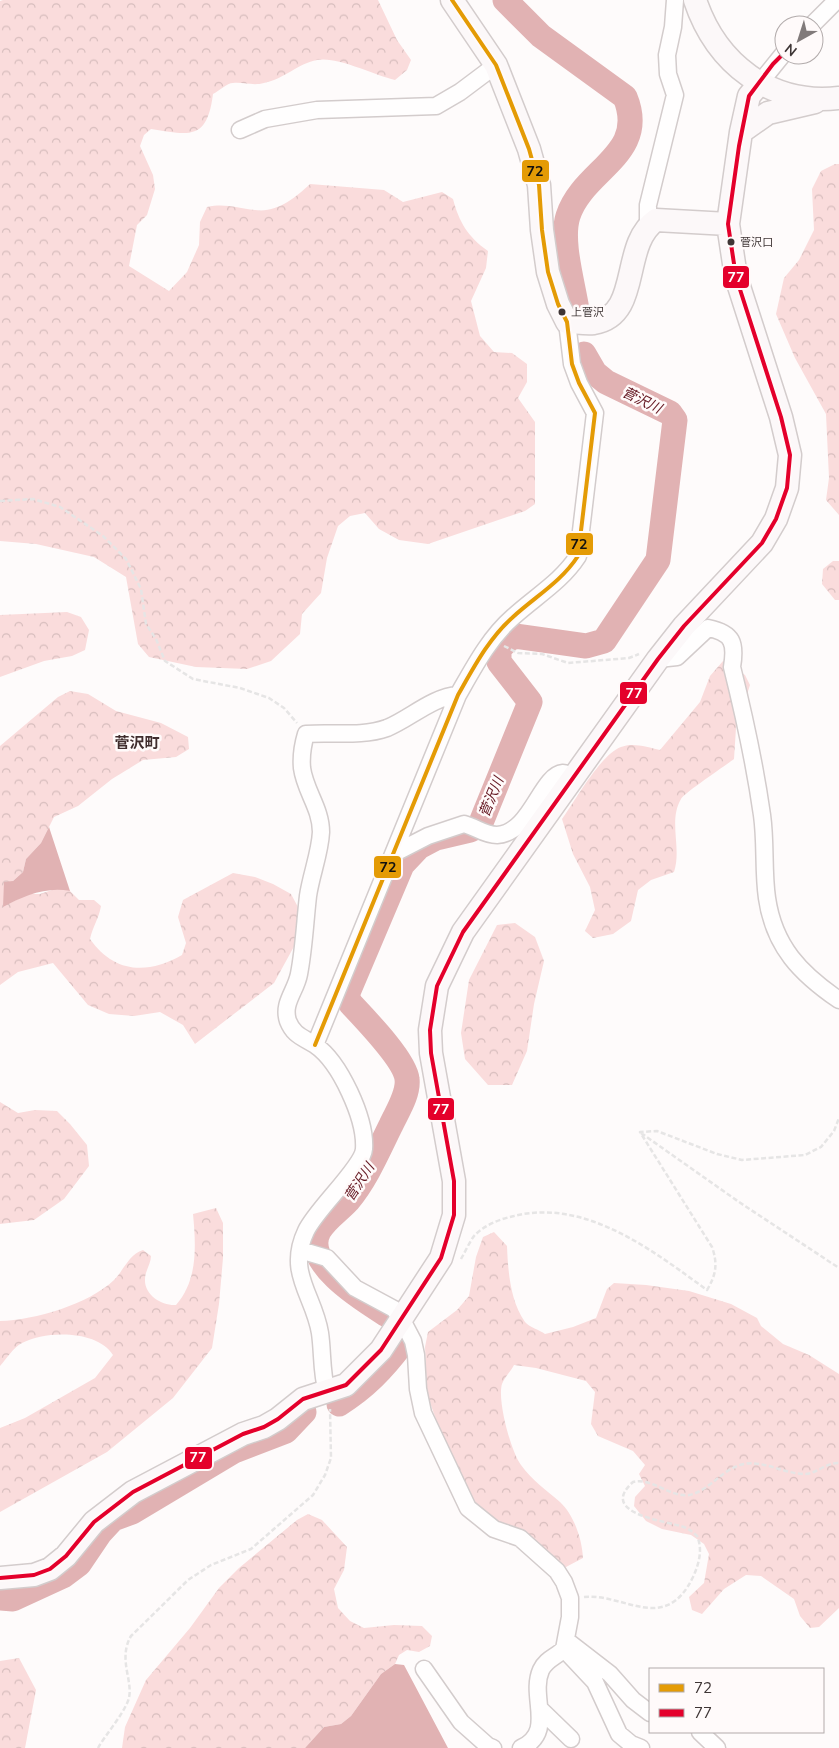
<svg xmlns="http://www.w3.org/2000/svg" width="839" height="1748" viewBox="0 0 839 1748" font-family="Mulish,'Noto Sans JP',sans-serif">
<style>
.forest{fill:url(#forest-crowns)}
.water{fill:#e1b2b3}
.lines{fill:none;stroke-linecap:round;stroke-linejoin:round}
.river{stroke:#e1b2b3;stroke-width:25}
.street-casing{stroke:#d3cccc;stroke-width:19}
.secondary-casing{stroke:#d3cccc;stroke-width:25}
.path{stroke:#e6e5e5;stroke-width:2.5;stroke-dasharray:5 2.5;stroke-linecap:butt}
.street{stroke:#fffefe;stroke-width:16}
.secondary{stroke:#fcf8f9;stroke-width:22}
.bus-1-casing{stroke:#fffafa;stroke-width:8}
.bus-2-casing{stroke:#fffafa;stroke-width:8}
.bus-1{stroke:#e49b05;stroke-width:4}
.bus-2{stroke:#e4002b;stroke-width:4}
.bus-dot{fill:#3e3535;stroke:#fffafa;stroke-width:2}
.labels{text-anchor:middle;dominant-baseline:central;stroke-width:5;stroke-linejoin:round;paint-order:stroke}
.bus-label{font-size:11px;fill:#3e3535;stroke:#fffafa;text-anchor:start}
.water-label{font-size:14px;font-style:italic;fill:#641721;stroke:#fffafa}
.quarter-label{font-size:15px;font-weight:bold;fill:#3f2c2d;stroke:#fffafa}
.line-badge{stroke:#fffafa;stroke-width:2}
.badge-label{font-size:14px;text-anchor:middle;font-weight:bold;fill:#fff}
.pale-badge-label{font-size:14px;text-anchor:middle;font-weight:bold;fill:#111}
</style>
<defs>
<pattern id="forest-crowns" width="20" height="18" patternUnits="userSpaceOnUse" patternTransform="scale(1.25)"><rect width="20" height="18" fill="#fadcdc"/><path d="M2 6a3 3 0 1 1 6 0M12 15a3 3 0 1 1 6 0" fill="none" stroke="#d7bdbd"/></pattern>
</defs>
<rect width="100%" height="100%" fill="#fefbfb"/>
<path class="forest" d="M3 0H378L397 40 411 60 407 70 395 80C374 75 337 56 317 60 299 63 284 79 264 83 253 86 244 82 233 83 227 83 219 91 213 94 207 141 190 135 151 129L144 135 140 146 153 175 155 189 147 215 137 225 129 266 169 291 187 272 199 245 200 222 207 207C225 203 237 208 255 210 277 213 295 198 310 184L384 190 403 202 442 192 453 199C459 222 468 237 488 251L486 268 471 301 480 336 494 352 512 353 527 364V382L518 398 535 422V504L525 511 428 544 399 540 379 529 365 513 350 516 338 526 327 558 321 593 302 614 300 634 271 661 247 669 196 667 149 657 138 644 126 577 94 557 36 544 0 541V1Z
M835 164H839V515L826 500 829 478 826 414 795 358 776 314 784 278 799 260 814 230 812 189 821 171Z
M833 561H839V600H835L822 584 823 569Z
M67 612 81 617 89 630 85 650 72 656 44 661 0 677V615Z
M723 661 745 675 750 685 736 728 734 759C726 765 683 794 681 799 668 821 682 848 674 872L651 880 638 890 631 921 613 934 593 938 585 931 595 910 590 887 573 854 562 819C575 801 601 754 621 747 632 742 648 747 660 750L700 702 710 676Z
M70 691 88 694 116 711 161 723 188 737 189 749 176 757 143 760 112 779 78 806 54 817 41 843 26 859 23 872 13 881 3 906 29 894H40L58 888 70 891 79 900H94L101 906C99 918 93 926 90 939 114 973 147 975 182 955L186 943 178 917 183 900 233 873 255 877 273 884 291 894 299 909 297 941 274 983 195 1044 183 1025 160 1012 134 1016 109 1014 88 1005 53 963 18 972 0 985V746L58 697Z
M515 923 535 937 544 961 534 1004 527 1051 512 1085H488L465 1059 461 1033 469 980 497 925Z
M0 1102 18 1113 35 1110 57 1111 70 1124 87 1145 89 1166 64 1199 34 1220 0 1224Z
M216 1208 223 1223V1258L219 1304 212 1348 173 1398 107 1452 0 1512V1428L25 1418 95 1378 113 1355C98 1330 46 1330 22 1343 13 1348 7 1358 0 1366V1321C35 1320 89 1304 114 1280 124 1270 129 1254 143 1250L151 1256C151 1264 145 1271 145 1279 144 1295 162 1306 176 1305 198 1280 196 1246 193 1214Z
M494 1232 507 1246C508 1270 510 1301 525 1322 529 1327 540 1330 545 1334L573 1327 596 1318 607 1289 614 1283 646 1285 689 1291 731 1304 757 1318 761 1326 783 1344 809 1355 839 1374V1608L819 1627 810 1628 800 1616 794 1599 761 1576 746 1575 724 1589 702 1614 692 1610 689 1597 704 1583 709 1554 704 1544 691 1535 662 1529 646 1521 634 1506 635 1497 645 1486 639 1474 645 1465 633 1451 598 1436 591 1424 595 1392 586 1381 536 1368 514 1365C511 1371 504 1378 502 1384 497 1400 511 1452 521 1465 532 1480 546 1490 560 1502 574 1515 582 1539 583 1558L566 1567 555 1565 470 1500 444 1442 427 1394 425 1347 428 1332 457 1310 469 1296 476 1257 483 1237Z
M308 1514 322 1520 347 1547 344 1570 334 1589 338 1608 350 1621 364 1628 394 1625 422 1626 432 1636 430 1646 419 1652 407 1650 399 1655 395 1664 381 1674 351 1716 341 1724 324 1727 305 1748H122L125 1727 146 1680 190 1628 219 1588 239 1568 297 1520Z
M19 1658 36 1690 25 1748H0V1661Z"/>
<path class="water" d="M49 827 70 891C47 886 23 896 3 907L4 882 13 881 23 872 26 859 41 843Z
M395 1664 404 1665 448 1748H305L324 1727 341 1724 351 1716 381 1674Z"/>
<g class="lines">
<path class="river" d="M505 0 541 36 625 97C649 155 583 169 568 216 560 241 573 283 577 310
M387 1315C365 1301 301 1263 319 1231 327 1218 339 1211 348 1201 367 1178 378 1151 391 1125 397 1112 409 1094 407 1079 405 1060 365 1019 351 1004L347 997 349 990 402 865 419 847 436 838 470 830 480 825 530 702 499 662V649L508 640 515 636 586 646 604 641 658 560 675 420 670 413 606 382 595 373 584 354
M339 1404C365 1388 383 1369 402 1344
M0 1598 13 1599 63 1576 79 1564 100 1533 113 1519 132 1512 234 1451 286 1431 304 1412"/>
<defs>
<path id="street" d="M812 25 837 0
M759 84 784 53
M240 130 265 119 317 110 436 106 460 92 496 65
M648 226V205L675 95 668 74 667 55 673 27 675 0
M658 659 677 657 708 628C733 633 736 643 732 667 744 715 755 766 762 815 766 843 763 871 767 898 774 947 801 974 839 1000
M395 853 428 836 464 824C476 827 484 835 497 835 531 833 541 775 563 773 566 773 571 776 574 776
M315 1045 458 695C474 667 489 638 513 617 536 596 561 582 578 556L595 413 579 383 572 364 567 322
M300 1250 327 1258 355 1288 394 1309 402 1320 413 1341 416 1355 418 1389 423 1413 468 1508 494 1529 520 1538 557 1571 564 1582 570 1598V1617L564 1649C556 1657 546 1659 541 1670 529 1697 556 1732 521 1748
M327 1393C321 1371 323 1354 320 1333 314 1295 286 1273 306 1231 316 1209 363 1167 364 1149 366 1119 340 1062 315 1045 303 1037 294 1036 288 1021 282 1003 296 991 299 974 304 948 305 922 308 896 311 875 320 853 321 832 321 808 305 791 302 768 301 757 303 744 306 734 332 732 362 737 387 728 411 718 432 697 458 695
M566 1640 610 1674 633 1700 650 1713
M564 1649 595 1682 619 1734 631 1744 641 1748
M424 1669 461 1722 488 1746 493 1748
M540 1709 571 1739
M700 1732 717 1748"/>
<path id="secondary" d="M452 0 496 65 529 149 539 185 542 230 548 272 558 304 567 322C575 322 585 324 594 323 642 315 620 245 656 220L728 224
M695 0C716 63 770 106 839 98
M741 132 768 113 815 102
M0 1578 34 1575 50 1569 66 1556 94 1522 133 1492 243 1434 264 1427 278 1419 303 1399 346 1385 381 1350 441 1258 454 1215V1181L431 1053 430 1030 437 986 463 932 658 659 684 626 762 543 776 519 787 488 790 455 781 417 736 277 728 224 741 132 749 96 759 84"/>
</defs>
<use href="#street" class="street-casing"/>
<use href="#secondary" class="secondary-casing"/>
<path class="path" d="M0 501 33 499 60 507 103 536 126 559 141 589 146 624 156 639 165 661 193 679 240 688 269 698 284 708 297 723
M504 646 518 653 542 654 568 663 629 658 639 654
M641 1133 739 1202 839 1268
M461 1259C465 1252 469 1243 474 1236 484 1225 500 1219 514 1216 586 1198 653 1251 707 1290 716 1275 718 1264 712 1247L640 1132 657 1131 717 1154 742 1160 805 1155 821 1147 834 1131 839 1118
M584 1597C625 1593 665 1635 693 1577 699 1564 703 1549 697 1536 693 1532 689 1529 684 1527 667 1521 597 1514 633 1482 651 1477 671 1498 689 1495 706 1492 719 1474 735 1467 757 1456 780 1473 803 1474 816 1475 826 1462 839 1463
M98 1748C106 1734 122 1716 128 1701 135 1683 117 1660 131 1636L188 1580 211 1565 251 1549 313 1495 325 1475 331 1458 330 1409"/>
<use href="#street" class="street"/>
<use href="#secondary" class="secondary"/>
<defs>
<path id="bus-1" d="M315 1045 458 695C474 667 489 638 513 617 536 596 561 582 578 556L595 413 579 383 572 364 567 322 558 304 548 272 542 230 539 185 529 149 496 65 452 0"/>
<path id="bus-2" d="M0 1578 34 1575 50 1569 66 1556 94 1522 133 1492 243 1434 264 1427 278 1419 303 1399 346 1385 381 1350 441 1258 454 1215V1181L431 1053 430 1030 437 986 463 932 658 659 684 626 762 543 776 519 787 488 790 455 781 417 736 277 728 224 739 146 749 96 773 64 784 53"/>
</defs>
<use href="#bus-1" class="bus-1-casing"/>
<use href="#bus-2" class="bus-2-casing"/>
<use href="#bus-1" class="bus-1"/>
<use href="#bus-2" class="bus-2"/>
</g>
<g class="bus-dot">
<circle cx="731" cy="242" r="4.5"/>
<circle cx="562" cy="312" r="4.5"/>
</g>
<g class="labels">
<g class="bus-label">
<text x="740" y="242">菅沢口</text>
<text x="571" y="312">上菅沢</text>
</g>
<g class="water-label">
<text transform="translate(642 400) rotate(26)">菅沢川</text>
<text transform="translate(491 797) rotate(-68)">菅沢川</text>
<text transform="translate(359 1182) rotate(-57)">菅沢川</text>
</g>
<g class="quarter-label">
<text x="137" y="742">菅沢町</text>
</g>
</g>
<g class="line-badge">
<rect x="521" y="159" width="29" height="24" rx="5" fill="#e49b05"/>
<rect x="722" y="265" width="28" height="24" rx="5" fill="#e4002b"/>
<rect x="565" y="532" width="29" height="24" rx="5" fill="#e49b05"/>
<rect x="619" y="681" width="29" height="24" rx="5" fill="#e4002b"/>
<rect x="373" y="855" width="29" height="24" rx="5" fill="#e49b05"/>
<rect x="427" y="1097" width="28" height="24" rx="5" fill="#e4002b"/>
<rect x="184" y="1446" width="29" height="24" rx="5" fill="#e4002b"/>
</g>
<g class="badge-label">
<text x="736" y="282">77</text>
<text x="634" y="698">77</text>
<text x="441" y="1114">77</text>
<text x="198" y="1462">77</text>
</g>
<g class="pale-badge-label">
<text x="535" y="176">72</text>
<text x="579" y="549">72</text>
<text x="388" y="872">72</text>
</g>
<rect x="649" y="1668" width="175" height="65" fill="#fffafa" stroke="#b2abab"/>
<rect x="659" y="1684" width="25" height="8" fill="#e49b05" stroke="#b2abab"/>
<text x="694" y="1693" font-size="15" fill="#3e3535">72</text>
<rect x="659" y="1709" width="25" height="8" fill="#e4002b" stroke="#b2abab"/>
<text x="694" y="1718" font-size="15" fill="#3e3535">77</text>
<g transform="translate(799 40) rotate(219)"><circle r="24" fill="#fffafa" stroke="#b2abab"/>
<path d="M0-4L9 19L0 12L-9 19Z" fill="#817a7a"/>
<text y="-8" font-size="14" font-weight="bold" text-anchor="middle" fill="#3e3535">N</text>
</g>
</svg>
